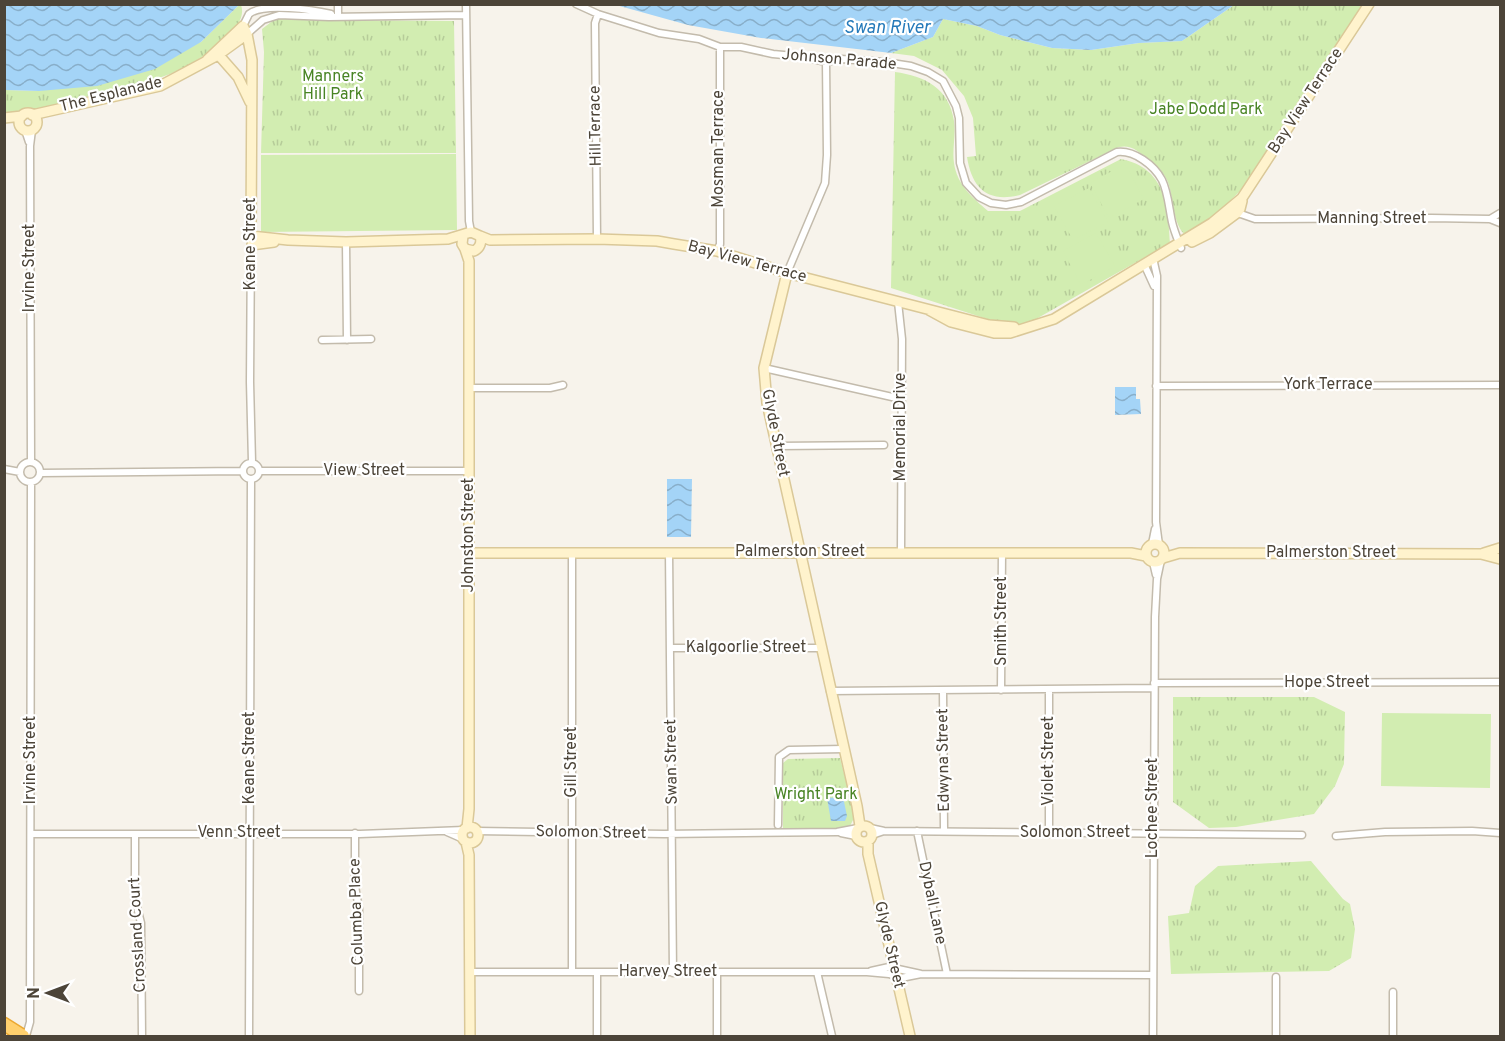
<svg xmlns="http://www.w3.org/2000/svg" width="1505" height="1041" viewBox="0 0 1505 1041" font-family="Overpass,sans-serif">
<style>
.grass{fill:url(#grass-tufts)}
.pitch{fill:#d2edb1}
.water{fill:url(#water-waves)}
.lines{fill:none;stroke-linecap:round;stroke-linejoin:round}
.street-casing{stroke:#c3bbac;stroke-width:9}
.secondary-casing{stroke:#dac898;stroke-width:12}
.highway-casing{stroke:#eba831;stroke-width:15}
.street{stroke:#fff;stroke-width:6}
.secondary{stroke:#fff3cd;stroke-width:9}
.highway{stroke:#ffd06e;stroke-width:12}
.labels{text-anchor:middle;dominant-baseline:central;stroke-width:4.5;stroke-linejoin:round;paint-order:stroke}
.street-label{font-size:16px;fill:#4c4438;stroke:#fff}
.park-label{font-size:16px;fill:#488424;stroke:#fff}
.water-label{font-size:18px;font-style:italic;fill:#257aba;stroke:#fff}
</style>
<defs>
<pattern id="grass-tufts" width="24" height="20" patternUnits="userSpaceOnUse" patternTransform="scale(1.5)"><rect width="24" height="20" fill="#d2edb1"/><path d="M3 7l-1-3M5 7V3M7 7l1-3M15 17l-1-3M17 17v-4M19 17l1-3" fill="none" stroke="#b6cc99"/></pattern>
<pattern id="water-waves" width="16" height="10" patternUnits="userSpaceOnUse" patternTransform="scale(1.5)"><rect width="16" height="10" fill="#a4d4f7"/><path d="M0 5q4-4 8 0t8 0" fill="none" stroke="#88aec9"/></pattern>
</defs>
<rect width="100%" height="100%" fill="#f7f3eb"/>
<path class="grass" d="M239 5H241C251 31 191 66 170 74 137 87 102 93 68 101 48 106 26 115 5 114V90L39 91 201 42Z
M1234 5H1363L1246 185 1213 218 1187 236C1172 227 1174 195 1167 180 1162 170 1153 161 1144 156 1135 149 1130 145 1119 147L1020 195C987 203 972 188 967 157L976 156 973 118 964 96 942 70 914 56 891 53 933 37 943 19 977 26 1000 35 1052 48 1091 50 1139 43 1182 41Z
M279 16 335 20 454 21 456 153H261L264 52 262 29Z
M895 72C925 76 949 88 954 121 956 135 952 150 954 163 957 185 973 198 988 211H1020L1121 159C1165 168 1168 204 1170 243L1029 323 1009 326 891 288Z
M1173 697H1314L1345 712 1344 764 1335 786 1314 814 1236 827 1209 828 1173 802Z
M840 758 855 816 850 826 843 828 783 829V763L788 759Z
M1311 861 1343 899 1350 904 1355 929 1351 958 1329 971 1171 974 1168 916 1189 913 1195 886 1218 866Z"/>
<path class="pitch" d="M456 154 457 230 261 232V155Z
M1125 164 1144 199 1109 218 1090 183Z
M1089 188 1108 222 1073 240 1054 206Z
M1096 233 1115 266 1081 285 1063 251Z
M1382 713 1491 714 1490 788 1381 786Z"/>
<path class="water" d="M5 4H239V5L201 42 155 69 97 86 39 91 5 90Z
M616 5H1234L1182 41 1139 43 1091 50 1052 48 1000 35 977 26 943 19 933 37 891 53 761 38 688 25Z
M1115 387H1136V399H1140L1141 414 1115 415Z
M667 479H692L691 537H667Z
M843 797 847 816 845 821H831L827 798Z"/>
<g class="lines">
<defs>
<path id="street" d="M466 4 469 221 471 232
M576 4 598 14 659 33 699 39 720 47H741L773 54 805 57 826 62 841 59 885 62 911 66 928 72 943 81 956 106 959 118 960 163 966 183 979 197 991 203 1006 205 1021 202 1117 152C1134 150 1154 165 1162 180 1168 192 1169 208 1172 222 1174 231 1178 240 1181 248
M338 16V4
M243 26 249 14C263 2 314 10 331 14
M247 34 263 20 279 15 329 17 466 15
M25 130 29 142
M1235 212 1255 219 1431 218 1490 219 1500 223
M1490 219 1500 213
M597 239 595 23 598 14
M251 241 250 382 252 462
M346 242 347 340
M717 251 720 244V47
M1153 258 1157 276 1156 522 1159 545
M1144 264 1154 286
M787 273 825 183 827 155 826 62
M898 302 902 339 901 552
M322 340 371 339
M764 368 901 399
M1156 386 1500 385
M470 388H550L563 385
M778 446 884 445
M20 472a10 10 0 1 1 20 0a10 10 0 1 1-20 0Z
M31 462 30 146 32 130
M243 471a8 8 0 1 1 16 0a8 8 0 1 1-16 0Z
M4 469 20 472
M260 471H469
M41 473 243 471
M1152 544 1155 529
M572 552V972
M669 552 673 973
M1153 562 1156 575
M671 648H821
M1154 683 1500 682
M943 690 944 830
M1001 690 1002 552
M830 691 1154 688
M778 825 779 757 789 750 844 749
M870 828 884 831 1302 835
M476 831 664 834 837 832 858 828
M917 831 947 974
M447 832 463 839
M355 833V886L359 909V991
M841 833 856 836
M31 834H360L464 830
M135 834V899L141 923 142 1036
M1049 834V689
M872 835 884 831
M1336 836 1385 832 1472 831 1500 833
M871 971 889 967 921 974 1153 975
M470 972H867L889 974 901 978 921 974
M597 972V1036
M817 972 832 1036
M1276 977V1036
M26 1036 30 1022 31 483
M249 1036 251 479
M717 1036V973
M1153 1036 1155 617 1157 579 1161 560
M1393 1036V992"/>
<path id="secondary" d="M216 52 238 77 250 102
M207 60 243 26 247 34 252 60 251 236 288 240 346 242 448 239 471 232 480 236C482 242 480 248 474 251L465 249 462 244 463 236
M19 122a9 9 0 1 1 18 0a9 9 0 1 1-18 0Z
M32 115 160 86 218 55 247 34
M4 118 22 116
M480 236 490 240 597 239 657 241 674 244 717 251 787 273 989 325 1014 327
M1192 242 1210 233 1237 213 1240 209 1242 201
M252 245 274 242
M465 249 469 261V809L467 828
M787 273 764 368 767 403 857 806 860 826
M929 310 951 322 994 333H1010L1054 319 1212 223 1242 198 1369 4
M1146 553a9 9 0 1 1 18 0a9 9 0 1 1-18 0Z
M469 553H1131L1146 556
M1484 553 1500 548
M1163 558 1180 553 1481 554 1500 559
M856 834a8 8 0 1 1 16 0a8 8 0 1 1-16 0Z
M462 835a8 8 0 1 1 16 0a8 8 0 1 1-16 0Z
M868 841V854L910 1036
M466 842 469 855 470 1036"/>
<path id="highway" d="M4 1024 23 1036"/>
</defs>
<use href="#street" class="street-casing"/>
<use href="#secondary" class="secondary-casing"/>
<use href="#highway" class="highway-casing"/>
<use href="#street" class="street"/>
<use href="#secondary" class="secondary"/>
<use href="#highway" class="highway"/>
</g>
<g class="labels">
<g class="street-label">
<text transform="translate(839 60) rotate(5)">Johnson Parade</text>
<text transform="translate(111 95) rotate(-14)">The Esplanade</text>
<text transform="translate(1306 101) rotate(-57)">Bay View Terrace</text>
<text transform="translate(596 126) rotate(-91)">Hill Terrace</text>
<text transform="translate(719 149) rotate(-90)">Mosman Terrace</text>
<text x="1372" y="219">Manning Street</text>
<text transform="translate(251 244) rotate(-90)">Keane Street</text>
<text transform="translate(747 262) rotate(15)">Bay View Terrace</text>
<text transform="translate(30 268) rotate(-90)">Irvine Street</text>
<text x="1328" y="385">York Terrace</text>
<text transform="translate(901 427) rotate(-90)">Memorial Drive</text>
<text transform="translate(775 433) rotate(79)">Glyde Street</text>
<text x="364" y="471">View Street</text>
<text transform="translate(469 535) rotate(-90)">Johnston Street</text>
<text x="800" y="552">Palmerston Street</text>
<text x="1331" y="553">Palmerston Street</text>
<text transform="translate(1002 621) rotate(-90)">Smith Street</text>
<text x="746" y="648">Kalgoorlie Street</text>
<text x="1327" y="683">Hope Street</text>
<text transform="translate(250 758) rotate(-90)">Keane Street</text>
<text transform="translate(31 760) rotate(-90)">Irvine Street</text>
<text transform="translate(944 760) rotate(-91)">Edwyna Street</text>
<text transform="translate(1049 761) rotate(-90)">Violet Street</text>
<text transform="translate(572 762) rotate(-90)">Gill Street</text>
<text transform="translate(672 762) rotate(-91)">Swan Street</text>
<text transform="translate(1153 808) rotate(-90)">Lochee Street</text>
<text x="239" y="833">Venn Street</text>
<text transform="translate(591 833) rotate(1)">Solomon Street</text>
<text x="1075" y="833">Solomon Street</text>
<text transform="translate(932 903) rotate(78)">Dyball Lane</text>
<text transform="translate(357 912) rotate(-92)">Columba Place</text>
<text transform="translate(138 935) rotate(-93)">Crossland Court</text>
<text transform="translate(889 945) rotate(77)">Glyde Street</text>
<text x="668" y="972">Harvey Street</text>
</g>
<g class="park-label">
<text x="333" y="77">Manners<tspan x="333" dy="18">Hill Park</tspan></text>
<text x="1206" y="110">Jabe Dodd Park</text>
<text x="816" y="795">Wright Park</text>
</g>
<g class="water-label">
<text x="887" y="28">Swan River</text>
</g>
</g>
<rect width="1505" height="1041" fill="none" stroke="#4c4438" stroke-width="12"/>
<g transform="translate(48 993) rotate(270)" stroke="#ffffff" stroke-width="4.5" paint-order="stroke">
<path d="M0-4.5L10 22L0 15L-10 22Z" fill="#4c4438"/>
<text y="-9" font-size="16" font-weight="bold" text-anchor="middle" fill="#4c4438">N</text>
</g>
</svg>
